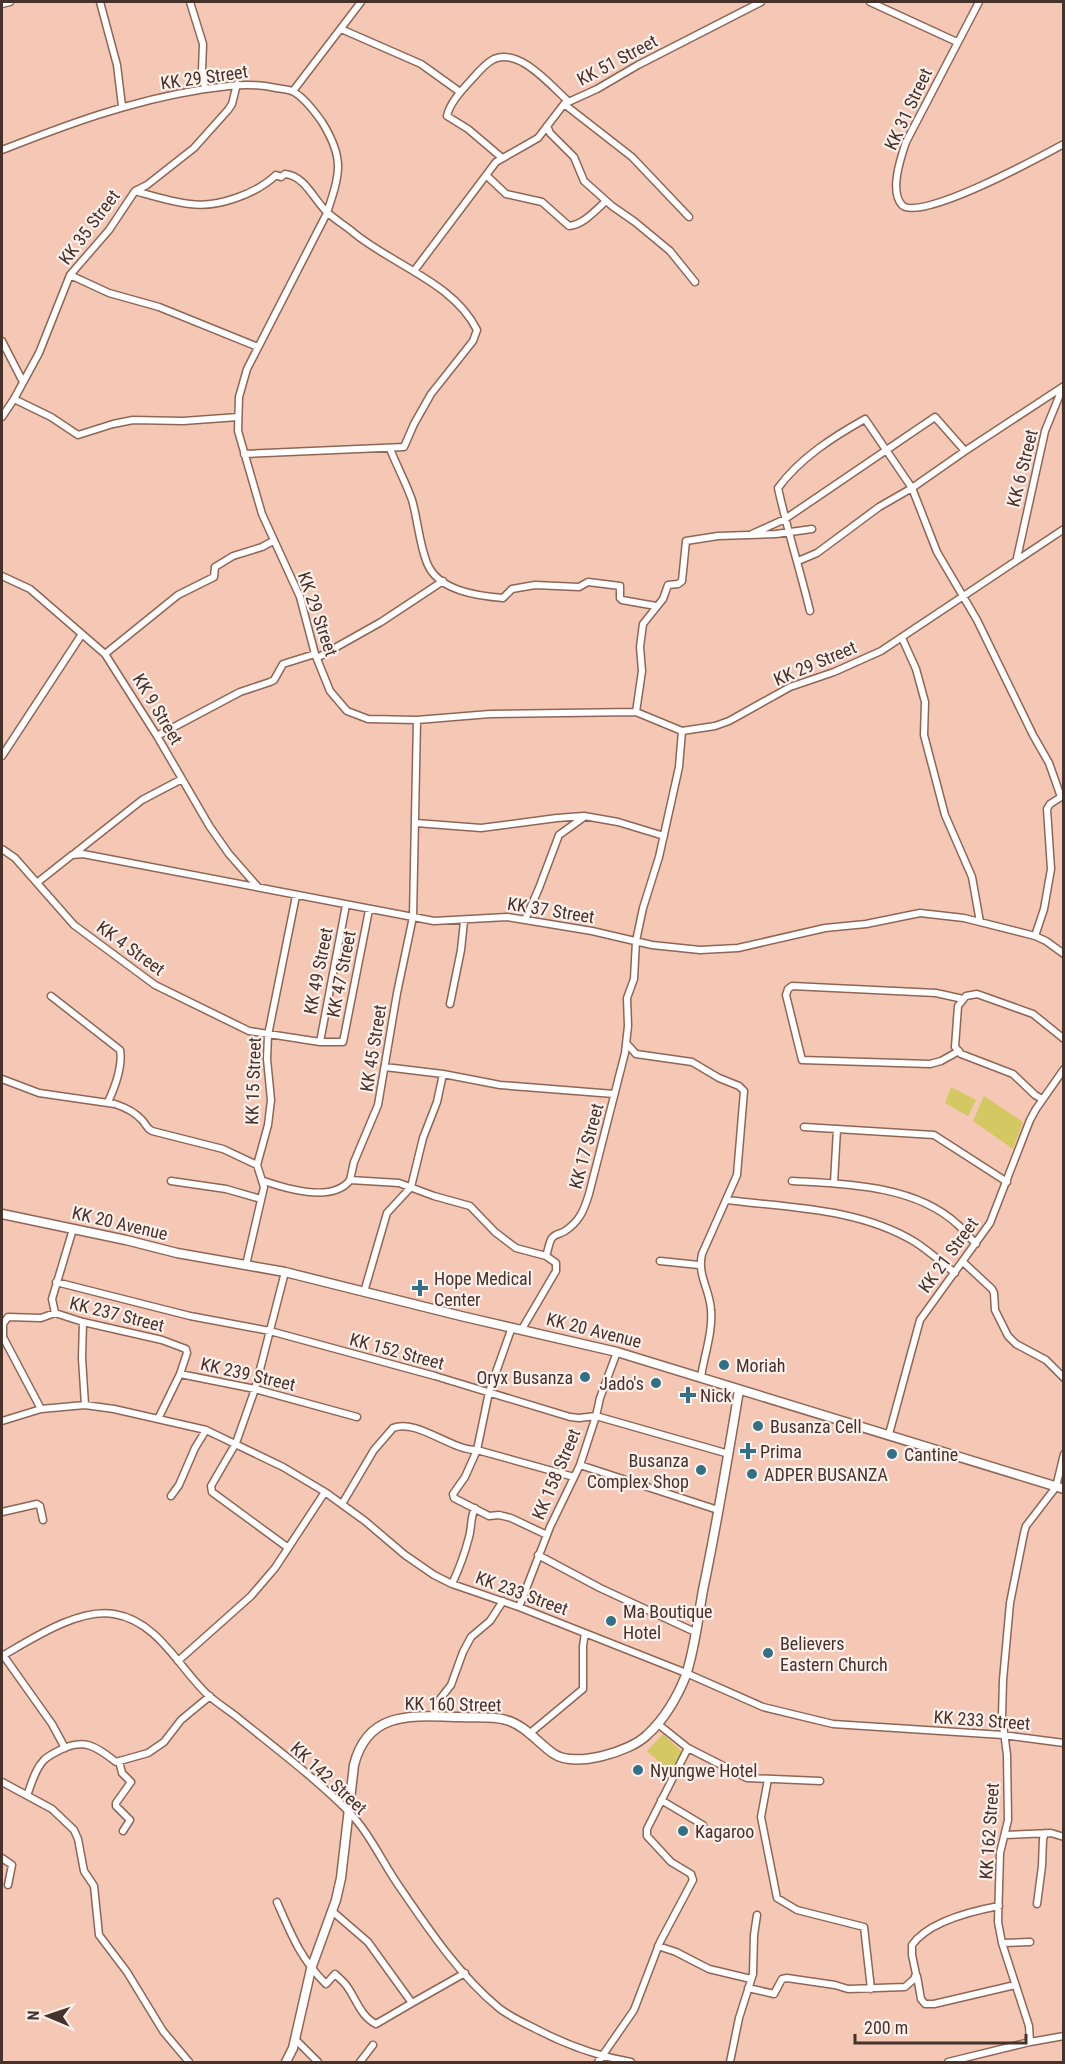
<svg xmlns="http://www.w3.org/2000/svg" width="1065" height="2064" viewBox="0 0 1065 2064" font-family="'Roboto Condensed',sans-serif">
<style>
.green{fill:#d3c861}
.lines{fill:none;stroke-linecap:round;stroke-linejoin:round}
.minor-casing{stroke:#8f6655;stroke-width:9}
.secondary-casing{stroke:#8f6655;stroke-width:11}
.minor{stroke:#fff;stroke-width:6}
.secondary{stroke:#fff;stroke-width:8}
.poi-dot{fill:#317085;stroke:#fff0eb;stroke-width:2}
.labels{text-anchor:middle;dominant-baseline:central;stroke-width:4.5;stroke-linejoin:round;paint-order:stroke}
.street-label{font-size:18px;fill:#45322b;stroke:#fff0eb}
.poi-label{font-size:18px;fill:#45322b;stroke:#fff0eb;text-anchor:start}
</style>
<rect width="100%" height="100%" fill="#f5c7b5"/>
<path class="green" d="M951 1087 976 1100 968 1116 945 1103Z
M984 1096 1023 1122 1013 1149 973 1121Z
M663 1734 682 1752 671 1773 647 1751Z"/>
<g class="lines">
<defs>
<path id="minor" d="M100 2 117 65 122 106
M190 2 203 44 202 70 205 89
M870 2 957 42
M979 2 906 142C901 157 889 191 902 205 919 223 1042 156 1064 144
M2 4 10 2
M341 29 421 64 460 92
M293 91 361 2
M564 104 632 157 689 217
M547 126 550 133 574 157 584 181 612 206 635 222 670 251 695 282
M2 150C66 125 130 101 199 90 225 86 249 82 276 88 281 89 289 89 294 92 304 98 315 112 322 122 345 159 340 173 327 213L247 369 239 397 238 431 262 514 300 597 315 654 330 691 347 711 368 719 417 720 490 714 636 712 682 731 715 726 729 721 790 687 834 672 881 651 1064 529
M501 157 468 129 447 116C450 102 463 89 473 78 479 71 486 63 494 59 520 48 550 85 568 101
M486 175 506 194 542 202 569 226C583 225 596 210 606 201
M135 191C153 196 171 202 190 204 217 208 256 194 276 175L281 177 285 174C306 176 314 201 328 213 337 221 346 226 354 233 393 265 454 283 477 330L473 341 431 394 414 424 404 447 244 454
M414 271 496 162 538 138 564 104 597 89 638 65 761 2
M70 275 109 293 159 307 258 347
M2 341 23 382
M14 399 51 417 78 435 113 424 133 420 183 421 238 417
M2 417 14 399 39 353 70 275 109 230 135 191 147 185 194 148 228 110 232 104 237 84
M390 449C397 466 406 483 412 500 418 521 419 543 427 563 438 591 478 596 503 598L512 589 535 585 579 587 588 582 620 586V598L622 600 656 606
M752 534 785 519 935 417 965 451 1064 386
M1017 558 1045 431 1063 387
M798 561 817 553 879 507 912 488 965 451
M2 576 30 589 105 654 157 736 210 827 229 854 258 887
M810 611C800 570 787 529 778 488 800 458 833 437 865 419L912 488 937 552 977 620 1033 735 1049 763 1061 797 1050 804 1047 809 1051 869 1044 909 1035 936
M902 638 916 669 925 702 924 735 945 815 972 877 980 922
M105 654 178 595 214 577 215 567 233 556 262 547 273 541
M317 658 381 622 443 581
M636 712 642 671 640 647 643 624 663 599 668 585 678 584 682 581 686 541 718 536 776 534 812 529
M157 736 240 692 270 682 274 680 283 664 315 654
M2 756 82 634
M416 823 481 828 557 818 584 816 618 822 664 836
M2 849 15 858 74 925 155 985 249 1031 320 1042H343L369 910
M75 853 142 800 182 779
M38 882 72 855 83 854 434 921 507 917 592 931 652 945 700 950 738 948 825 928 866 924 920 913 964 918 1035 936 1046 941 1064 954
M525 920 539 888 559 835 584 817
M51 996 120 1050C123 1067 115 1087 108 1102
M450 1004 461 950 464 921
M320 1042 346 905
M627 1044 636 1054 692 1062 719 1078 739 1086 744 1091 737 1175 702 1254C697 1275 710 1290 711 1310 713 1332 704 1356 701 1377
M959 1051 941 1061 930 1064 802 1060 786 995 788 989 792 986 936 993 963 999
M385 1067 443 1074 500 1085 614 1094
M2 1079 39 1093 115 1104C124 1107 135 1112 142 1120 146 1124 146 1128 152 1131L223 1149 257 1165
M1042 1099 1035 1095 1013 1074 961 1054 955 1047 958 1006 966 996 977 994 1033 1014 1064 1039
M804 1127 934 1135 1007 1182
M350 1180 354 1162 378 1105 397 993 413 917 417 720
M171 1181 226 1189 261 1199
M264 1181C287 1189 333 1203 350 1180L399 1183 434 1196 470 1206 495 1232 516 1248 546 1256
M792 1181C845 1184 915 1185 957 1224 964 1230 970 1238 976 1244
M834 1183 837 1129
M727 1200C790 1208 859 1208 915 1242 929 1251 942 1263 955 1273
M660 1261 699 1265
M963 1262 992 1289 994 1293 995 1310 1008 1336 1016 1344 1046 1360 1064 1378
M246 1265 264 1187 257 1165 268 1125 271 1100 267 1059 268 1035 296 896
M285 1272 255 1389 236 1443 211 1486 212 1492 287 1547
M56 1282 190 1316 270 1331 435 1376 570 1417 579 1418 596 1416 729 1454
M364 1292 387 1213 411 1187 423 1138 437 1102 443 1074
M55 1313 52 1299 73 1229
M83 1322 82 1358 85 1405
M512 1327 489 1392 477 1450 574 1477
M522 1329 556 1271V1263L546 1256C548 1251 549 1242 552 1238 556 1233 561 1234 565 1231 580 1221 584 1210 589 1194L625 1053 628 1026 627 998 634 979 636 941 643 908 659 857 679 767 682 731
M41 1409 3 1337V1324L8 1317 41 1318 55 1313 83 1322 162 1340 186 1349 187 1353 180 1374
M158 1419 180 1374 255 1389 357 1417
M2 1421 41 1409 85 1405 114 1409 206 1430 283 1467 325 1492 365 1521 405 1555 434 1575 452 1584 519 1607 686 1673 763 1707 833 1724 1003 1735 1064 1743
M889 1434 920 1320 990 1223 1030 1120 1036 1109 1064 1069
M580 1465 718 1510
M171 1496 179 1485 195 1448 206 1430
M342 1504 374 1450 393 1428C416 1418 452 1451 477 1450L465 1477 453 1494 454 1498 489 1516 499 1515 511 1518 547 1535
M2 1512 37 1504 40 1506 43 1520
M538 1555 600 1588 695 1632
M452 1584C459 1569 465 1553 469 1537 472 1527 470 1518 475 1508
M519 1607 550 1527 580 1465 596 1416 600 1398 617 1352
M3 1655 52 1724 65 1748
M2 1656C32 1639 78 1608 114 1614 158 1621 179 1668 208 1695 217 1703 228 1710 237 1717 274 1747 314 1777 348 1811 370 1833 383 1864 401 1889 429 1930 460 1976 499 2008 509 2016 522 2022 534 2028 566 2045 596 2056 631 2062
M178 1661 251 1596 275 1568 325 1492
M433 1716 440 1699 451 1685 463 1652 471 1637 490 1621 503 1601
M529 1734 583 1689V1646L585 1633
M688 1748 747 1778 820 1781
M119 1761 122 1773 131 1782 116 1803V1806L130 1820 123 1831
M768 1779 761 1817 777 1898 797 1910 864 1927 871 1989
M2 1782 52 1809 74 1830 78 1839 84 1871 94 1886 99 1935 127 1972 163 2031 189 2062
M27 1795C32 1783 35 1769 44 1760 48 1756 54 1753 60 1750 84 1738 96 1746 116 1762L148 1753 164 1742 181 1720 210 1696
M661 1800 703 1825
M1005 1835 1051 1833 1064 1837
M2 1858 12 1865 8 1885
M277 1902C291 1934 300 1958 326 1984L335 1974C339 1978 343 1981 346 1985 356 1998 360 2016 376 2024L412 2003
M1037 1904 1042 1866 1043 1839 1045 1833
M332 1911 368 1942 412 2003 465 1973
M1002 1943 1030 1942
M658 1946 676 1952 709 1969 751 1979
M917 1976 921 1999 925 2004H934L1015 1985
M748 1988 774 1994 782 1979 787 1978 835 1985 848 1989 905 1987 914 1979 916 1974 912 1955V1945C929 1921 972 1911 999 1906
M295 2039 318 2062
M1030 2042 1029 2026 1002 1943 998 1922 1000 1853 1008 1820 1007 1755 1002 1717 1003 1680 1010 1603 1024 1533 1026 1526 1056 1487 1064 1454
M360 2062 373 2045
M598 2062 634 2010 660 1942 693 1880 691 1874 671 1862 647 1836V1829L688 1748 658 1724
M730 2062 739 2018 753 1974 754 1935 757 1915
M948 2062 1030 2042 1064 2036"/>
<path id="secondary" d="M2 1214 126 1240 177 1253 285 1272 461 1316 617 1352 1064 1489
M286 2062 293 2048 311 1969 336 1900 341 1878 354 1765C368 1709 415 1716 461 1717 476 1718 493 1716 506 1720 525 1725 539 1744 554 1754 575 1768 630 1752 647 1735 664 1720 678 1696 686 1675 695 1648 698 1618 703 1590 717 1524 728 1457 739 1390"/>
</defs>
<use href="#minor" class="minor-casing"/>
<use href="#secondary" class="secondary-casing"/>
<use href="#minor" class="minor"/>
<use href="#secondary" class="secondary"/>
</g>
<g class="poi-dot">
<path d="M417 1279h6v6h6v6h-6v6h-6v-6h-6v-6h6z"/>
<circle cx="724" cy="1365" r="6"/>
<circle cx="585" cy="1377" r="6"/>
<circle cx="656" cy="1383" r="6"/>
<path d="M685 1386h6v6h6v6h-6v6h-6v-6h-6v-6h6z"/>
<circle cx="758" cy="1426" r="6"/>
<path d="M745 1442h6v6h6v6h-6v6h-6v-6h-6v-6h6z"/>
<circle cx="892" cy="1454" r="6"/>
<circle cx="701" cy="1470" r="6"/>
<circle cx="752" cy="1474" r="6"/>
<circle cx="611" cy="1621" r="6"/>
<circle cx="768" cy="1653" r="6"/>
<circle cx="638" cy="1770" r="6"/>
<circle cx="683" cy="1831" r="6"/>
</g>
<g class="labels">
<g class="street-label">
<text transform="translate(617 60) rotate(-28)">KK 51 Street</text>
<text transform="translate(204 77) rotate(-8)">KK 29 Street</text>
<text transform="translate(908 109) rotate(-65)">KK 31 Street</text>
<text transform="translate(89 227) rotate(-53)">KK 35 Street</text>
<text transform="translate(1022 468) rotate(-76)">KK 6 Street</text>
<text transform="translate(318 614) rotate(71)">KK 29 Street</text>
<text transform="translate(815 663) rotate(-23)">KK 29 Street</text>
<text transform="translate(158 709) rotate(59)">KK 9 Street</text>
<text transform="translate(551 910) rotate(9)">KK 37 Street</text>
<text transform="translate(131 948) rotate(36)">KK 4 Street</text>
<text transform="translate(318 971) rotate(-79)">KK 49 Street</text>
<text transform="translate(341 974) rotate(-79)">KK 47 Street</text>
<text transform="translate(373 1048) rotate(-81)">KK 45 Street</text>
<text transform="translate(253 1081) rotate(-88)">KK 15 Street</text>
<text transform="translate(586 1146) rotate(-75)">KK 17 Street</text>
<text transform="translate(120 1223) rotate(13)">KK 20 Avenue</text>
<text transform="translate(948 1255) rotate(-54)">KK 21 Street</text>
<text transform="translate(117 1314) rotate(14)">KK 237 Street</text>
<text transform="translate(594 1330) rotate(14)">KK 20 Avenue</text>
<text transform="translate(397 1351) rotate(15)">KK 152 Street</text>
<text transform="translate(248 1374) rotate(13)">KK 239 Street</text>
<text transform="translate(556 1474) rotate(-67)">KK 158 Street</text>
<text transform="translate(522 1593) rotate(20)">KK 233 Street</text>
<text transform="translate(453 1704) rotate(1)">KK 160 Street</text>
<text transform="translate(982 1720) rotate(4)">KK 233 Street</text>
<text transform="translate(329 1778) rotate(43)">KK 142 Street</text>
<text transform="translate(989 1831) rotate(-86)">KK 162 Street</text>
</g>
<g class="poi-label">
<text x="434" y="1278">Hope Medical<tspan x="434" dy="21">Center</tspan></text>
<text x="736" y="1365">Moriah</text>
<text x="573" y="1377" text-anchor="end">Oryx Busanza</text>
<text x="644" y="1383" text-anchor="end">Jado's</text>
<text x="700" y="1395">Nick</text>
<text x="770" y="1426">Busanza Cell</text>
<text x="760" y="1451">Prima</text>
<text x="904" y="1454">Cantine</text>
<text x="689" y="1460" text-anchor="end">Busanza<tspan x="689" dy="21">Complex Shop</tspan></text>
<text x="764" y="1474">ADPER BUSANZA</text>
<text x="623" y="1611">Ma Boutique<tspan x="623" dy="21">Hotel</tspan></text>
<text x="780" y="1643">Believers<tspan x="780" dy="21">Eastern Church</tspan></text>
<text x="650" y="1770">Nyungwe Hotel</text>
<text x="695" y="1831">Kagaroo</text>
</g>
</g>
<rect width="1065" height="2064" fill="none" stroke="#45322b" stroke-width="6"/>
<g transform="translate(48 2016) rotate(272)" stroke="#fff0eb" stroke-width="4.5" paint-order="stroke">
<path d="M0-4.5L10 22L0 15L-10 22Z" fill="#45322b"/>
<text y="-9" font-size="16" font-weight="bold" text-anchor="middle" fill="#45322b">N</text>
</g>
<path d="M855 2034v9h171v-9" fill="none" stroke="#45322b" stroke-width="3"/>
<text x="864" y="2034" font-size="18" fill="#45322b" stroke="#fff0eb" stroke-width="4.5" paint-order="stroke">200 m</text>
</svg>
